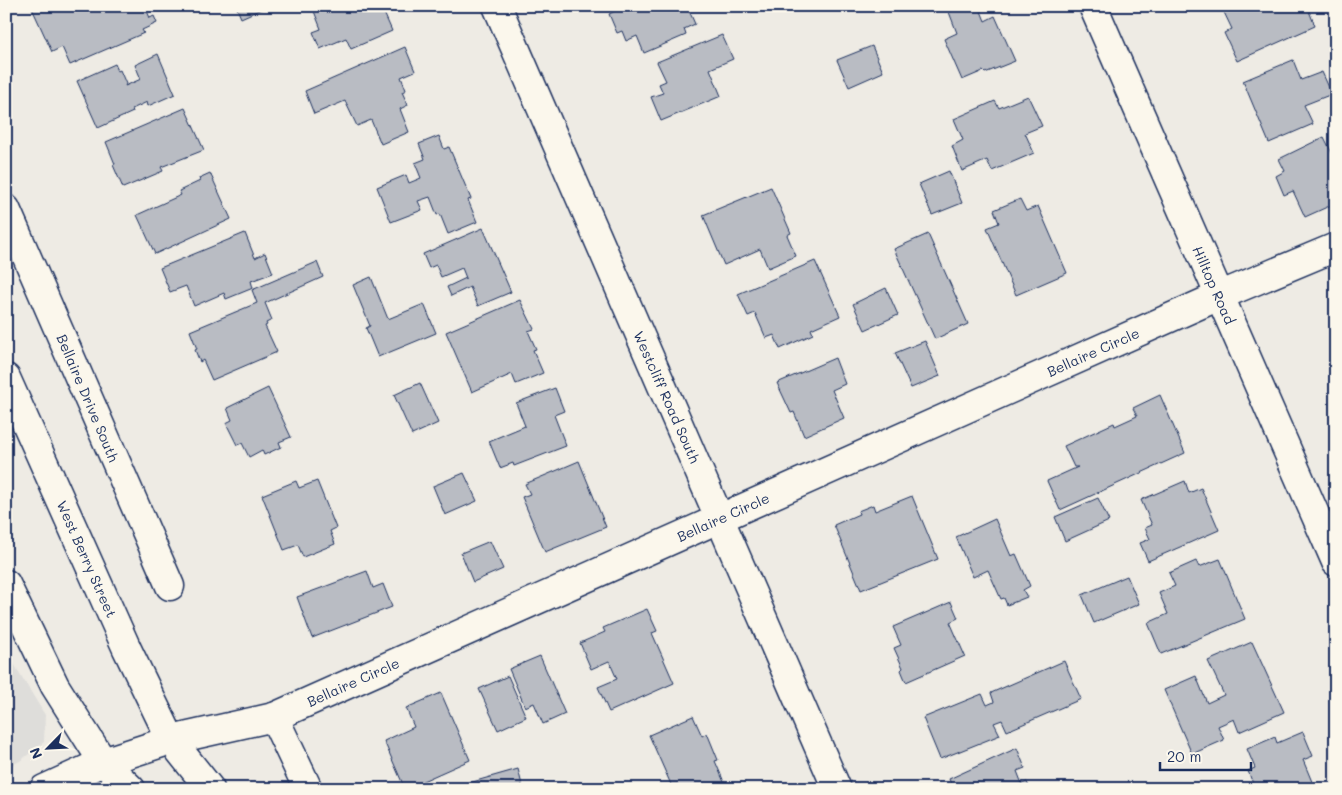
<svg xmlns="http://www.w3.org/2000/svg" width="1342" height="795" viewBox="0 0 1342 795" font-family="Mali,sans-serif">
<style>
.built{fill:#deddda}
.building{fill:#b9bcc3;stroke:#1b2f5e}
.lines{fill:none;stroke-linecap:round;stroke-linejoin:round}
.minor-casing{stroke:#1b2f5e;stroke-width:31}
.tertiary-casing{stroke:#1b2f5e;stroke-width:31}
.secondary-casing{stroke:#1b2f5e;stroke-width:31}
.minor{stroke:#fbf7ec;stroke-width:28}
.tertiary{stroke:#fbf7ec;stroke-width:28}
.secondary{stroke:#fbf7ec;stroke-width:28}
.labels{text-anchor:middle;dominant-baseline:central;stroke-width:4;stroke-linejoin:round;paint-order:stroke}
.street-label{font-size:14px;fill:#1b2f5e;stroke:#fbf7ec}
</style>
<rect width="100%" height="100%" fill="#eeebe4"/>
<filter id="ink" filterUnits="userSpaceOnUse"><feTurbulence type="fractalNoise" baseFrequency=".02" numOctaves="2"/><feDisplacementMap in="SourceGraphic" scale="10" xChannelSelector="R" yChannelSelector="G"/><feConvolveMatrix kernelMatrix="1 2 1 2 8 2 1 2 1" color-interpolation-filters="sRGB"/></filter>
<g filter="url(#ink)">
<path class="built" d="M6 651 45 715 44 742 20 761 6 768Z"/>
<path class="building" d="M31 6H145L150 18 154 16 157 23 142 30 144 33 70 65 62 47 52 52Z
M236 6H268L241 18Z
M312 6H381L392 31 351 49 346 38 320 49 313 32 321 29Z
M612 6H687L695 24 684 29 686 35 644 53 637 36 626 41 622 31 617 33 609 14 615 11Z
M963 6H979L985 21 995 16 1015 61 985 73 983 71 962 80 944 39 957 33 949 12Z
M1221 6H1307L1315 26 1237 61 1224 33 1232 29Z
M722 35 733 59 710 69 721 96 661 121 651 97 663 93 659 84 666 81 657 62Z
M872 46 883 72 849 87 837 60Z
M405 47 415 71 401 77 406 90 402 92 408 105 400 109 409 132 381 144 371 120 357 126 345 101 314 114 305 91Z
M158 54 175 94 148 106 147 102 132 109 133 112 98 128 77 81 115 64 118 71 120 70 126 84 125 86 141 79 135 65Z
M1293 60 1301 80 1322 72 1332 94 1304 105 1313 124 1269 143 1243 81Z
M1028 96 1042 126 1025 133 1034 153 992 171 987 160 962 171 952 146 963 140 954 119 995 101 999 108Z
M185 108 204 150 161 167 163 171 123 188 113 165 115 164 106 142Z
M439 136 444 149 449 147 471 199 468 200 477 222 448 234 440 214 437 215 430 197 418 201 422 210 391 222 377 187 406 175 409 183 421 178 415 163 425 159 419 144Z
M1324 137 1336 161V203L1305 217 1293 191 1284 195 1276 176 1285 171 1279 159Z
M949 171 962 203 932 215 919 184Z
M210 173 231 219 155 254 137 215 181 195 179 191 200 181 199 178Z
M771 187 791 233 787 235 796 256 768 268 760 249 724 265 703 215Z
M1020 199 1026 211 1038 206 1067 273 1016 295 987 228 999 223 994 210Z
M483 228 511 292 478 306 470 287 451 296 447 287 466 278 462 268 441 277 436 265 429 268 423 254Z
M245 233 255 258 265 253 273 273 251 281 253 288 226 299 224 293 194 306 186 286 170 292 160 268Z
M928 234 968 324 935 339 894 249Z
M815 261 840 316 811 329 813 334 780 349 774 335 766 338 755 313 748 316 738 294Z
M317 262 323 277 265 303 272 320 266 323 267 325 265 326 277 352 212 380 203 360 200 362 195 350 197 349 190 331 257 303 252 290Z
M371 277 388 319 424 304 436 333 378 357 366 328 370 326 353 285Z
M886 288 898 315 865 330 853 304Z
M520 300 534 329 528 331 536 349 533 350 543 373 516 384 512 374 472 392 446 332Z
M925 341 940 376 911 388 895 353Z
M835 358 845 384 832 390 844 418 804 436 794 412 791 413 777 383Z
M420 383 438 423 412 435 394 395Z
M268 388 291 437 279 442 281 447 264 455 262 450 249 457 242 443 237 445 226 423 232 420 227 408Z
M555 388 564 411 554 415 566 446 514 466 513 463 500 468 489 441 525 426 516 403Z
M1160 395 1185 453 1060 510 1047 481 1078 467H1074L1064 446 1114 423 1115 426 1137 416 1133 408Z
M579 461 606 527 545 552 522 497 530 494 525 484Z
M464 473 477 501 445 515 433 486Z
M296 481 299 488 317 481 336 528 330 531 335 544 303 557 298 545 284 550 262 495Z
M1185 481 1189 493 1201 488 1219 530 1148 561 1140 543 1150 539 1145 528 1152 525 1141 500Z
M912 496 938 559 861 590 834 525 859 514 858 511 873 505 875 511Z
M1098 498 1109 521 1065 541 1055 517Z
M995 519 1011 556 1016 554 1030 586 1023 590 1027 597 1007 605 1004 598 1001 599 988 570 973 577 956 537Z
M490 541 503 569 473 582 461 553Z
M1220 559 1245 619 1161 654 1148 623 1168 614 1159 593 1175 586 1169 573 1196 561 1199 567Z
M367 571 373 588 383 584 392 607 312 638 297 597Z
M1127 576 1139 604 1094 623 1082 595Z
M951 602 958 618 950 622 965 656 906 682 901 670 903 668 894 648 901 645 893 627Z
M647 609 657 631 652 633 674 683 609 712 598 687 617 679 609 661 591 669 580 643 605 632 603 628Z
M1252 642 1284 712 1239 732 1234 719 1218 726 1224 740 1192 754 1164 690 1196 676 1207 703 1224 695 1208 661Z
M540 656 565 714 543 724 534 703 525 707 509 669Z
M1064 661 1081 699 1007 731 1002 720 994 723 1000 735 940 759 923 718 982 694 987 705 994 702 991 693Z
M508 676 526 717 498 730 479 689Z
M441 693 470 760 405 789 384 741 414 727 406 708Z
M693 716 702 736 707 733 718 760 715 761 727 789H673L649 735Z
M1303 732 1313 756 1303 760 1315 789H1247L1254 786 1248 771 1255 768 1247 749 1275 737 1277 743Z
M1017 748 1025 768 1017 771 1022 784 1027 782 1030 789H953L949 779Z
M518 769 523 789H448Z"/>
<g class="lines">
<defs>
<path id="minor" d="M497 6 837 789
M1093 6 1336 562
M6 209 170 586
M274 717 308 789"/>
<path id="tertiary" d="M44 789 103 762 171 740 274 717 1219 296 1336 247"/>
<path id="secondary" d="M6 378 127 649 171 740 210 789
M6 584 55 686 103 762 131 789"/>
</defs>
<use href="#minor" class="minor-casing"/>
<use href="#tertiary" class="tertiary-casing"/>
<use href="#secondary" class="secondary-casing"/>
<use href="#minor" class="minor"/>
<use href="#tertiary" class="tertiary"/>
<use href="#secondary" class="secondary"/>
</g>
</g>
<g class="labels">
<g class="street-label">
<text transform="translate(1214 285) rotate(66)">Hilltop Road</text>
<text transform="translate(1093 352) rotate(-24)">Bellaire Circle</text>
<text transform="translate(667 397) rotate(66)">Westcliff Road South</text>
<text transform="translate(88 398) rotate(67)">Bellaire Drive South</text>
<text transform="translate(723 517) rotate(-24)">Bellaire Circle</text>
<text transform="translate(87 559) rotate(66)">West Berry Street</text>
<text transform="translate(353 682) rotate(-24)">Bellaire Circle</text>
</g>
</g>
<rect width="1342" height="795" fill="none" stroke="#fbf7ec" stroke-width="25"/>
<rect x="12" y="12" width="1317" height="770" fill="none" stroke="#1b2f5e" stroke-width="2" filter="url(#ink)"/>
<g transform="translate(48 748) rotate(246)" stroke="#fbf7ec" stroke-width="4" paint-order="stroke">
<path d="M0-4L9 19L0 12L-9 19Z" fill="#1b2f5e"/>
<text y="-8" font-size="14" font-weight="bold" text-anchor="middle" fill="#1b2f5e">N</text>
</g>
<path d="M1160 762v8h91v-8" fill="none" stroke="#1b2f5e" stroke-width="2.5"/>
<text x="1167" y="762" font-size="15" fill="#1b2f5e" stroke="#fbf7ec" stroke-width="4" paint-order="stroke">20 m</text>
</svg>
